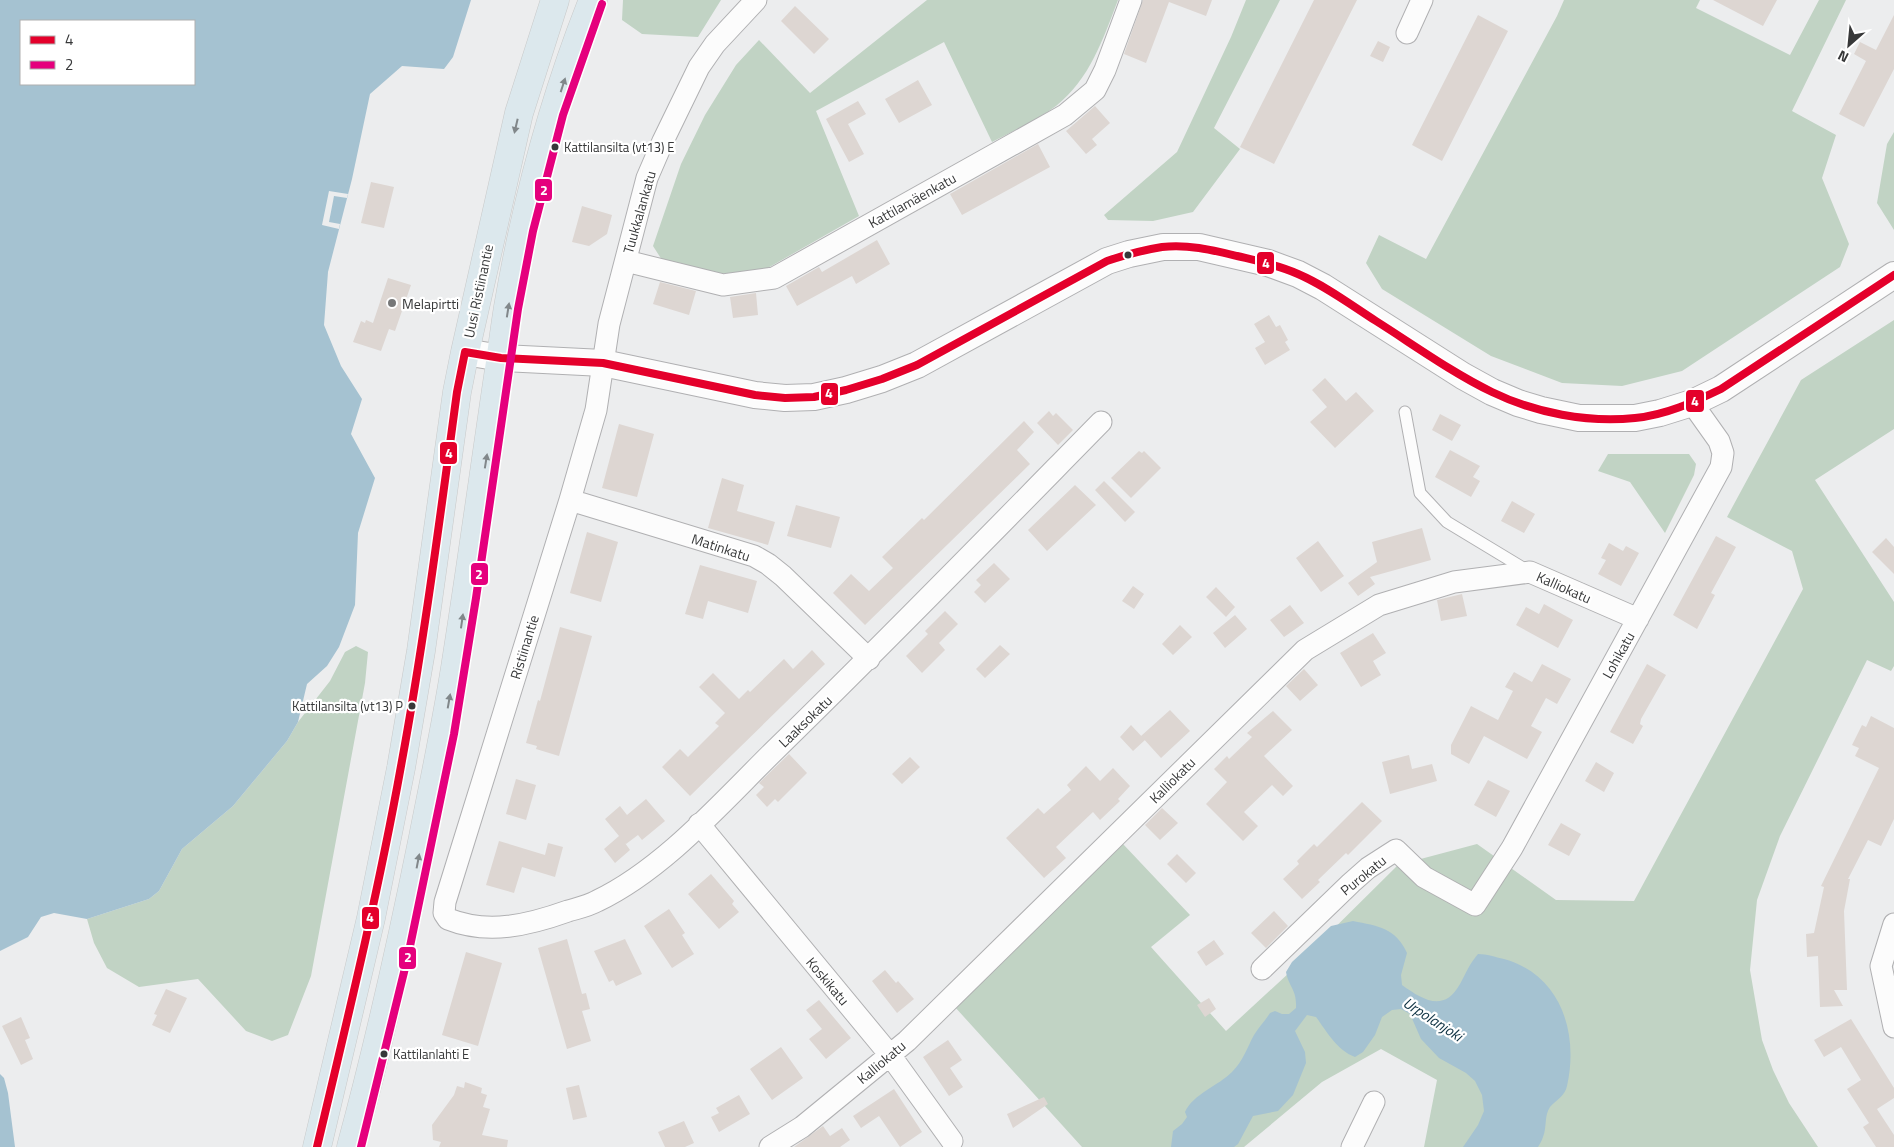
<svg xmlns="http://www.w3.org/2000/svg" width="1894" height="1147" viewBox="0 0 1894 1147" font-family="'Titillium Web',sans-serif">
<style>
.forest{fill:#c1d3c4}
.water{fill:#a5c2d1;fill-rule:evenodd}
.pier{fill:#ecedee}
.building{fill:#ddd6d2}
.lines{fill:none;stroke-linecap:round;stroke-linejoin:round}
.service-casing{stroke:#b0b0b2;stroke-width:13}
.minor-casing{stroke:#b0b0b2;stroke-width:23}
.tertiary-casing{stroke:#b0b0b2;stroke-width:28}
.trunk-casing{stroke:#c8c9c9;stroke-width:29}
.service{stroke:#fcfcfc;stroke-width:11}
.minor{stroke:#fcfcfc;stroke-width:21}
.tertiary{stroke:#fcfcfc;stroke-width:26}
.trunk{stroke:#dce8ed;stroke-width:28}
.bus-1-casing{stroke:#fff;stroke-width:11}
.bus-2-casing{stroke:#fff;stroke-width:11}
.bus-1{stroke:#e4002b;stroke-width:8}
.bus-2{stroke:#e5007d;stroke-width:8}
.oneway{fill:#81878a}
.bus-dot{fill:#373839;stroke:#fff;stroke-width:2}
.poi-dot{fill:#767778;stroke:#fff;stroke-width:2}
.labels{text-anchor:middle;dominant-baseline:central;stroke-width:4.5;stroke-linejoin:round;paint-order:stroke}
.bus-label{font-size:13px;fill:#373839;stroke:#fff;text-anchor:start}
.street-label{font-size:14px;fill:#373839;stroke:#fff}
.poi-label{font-size:14px;fill:#373839;stroke:#fff;text-anchor:start}
.water-label{font-size:15px;font-style:italic;fill:#0d3142;stroke:#fff}
.line-badge{stroke:#fff;stroke-width:2}
.badge-label{font-size:14px;text-anchor:middle;font-weight:bold;fill:#fff}
</style>
<rect width="100%" height="100%" fill="#ecedee"/>
<path class="forest" d="M623 0H721L698 37 642 34 622 20Z
M927 0H1118C1103 39 1090 79 1056 106 1037 120 1013 131 992 142L944 42 816 111 859 216 766 269 720 274 662 260 653 246 681 164 705 115 736 65 759 40 810 93Z
M1246 0H1280L1214 128 1240 149 1193 212 1153 221 1108 220 1104 215 1177 152 1231 37Z
M1564 0H1700L1696 8 1790 55 1819 0H1846L1792 111 1836 135 1822 178 1849 244 1840 267 1682 371 1622 386 1562 383 1491 356 1382 289 1366 263 1379 235 1426 259 1557 16Z
M1894 132V230L1877 203 1887 144Z
M1894 320V429L1815 480 1894 602V666L1891 671 1867 660 1780 836 1757 900 1750 970 1762 1040 1773 1070 1789 1103 1818 1147H1424L1437 1080 1381 1049 1322 1082 1244 1147H1082L954 1006 1123 844 1190 915 1151 947 1226 1031 1290 972 1398 865 1477 844 1556 900 1634 901 1803 589 1792 551 1727 517 1801 380Z
M1608 454H1689L1696 464 1694 475 1665 533 1630 482 1598 471Z
M356 646 368 652 365 683 311 976 288 1035 272 1041 246 1031 198 979 139 987 107 968 94 943 87 919 149 899 159 891 182 849 233 806 287 741 298 722 330 681 345 652Z"/>
<path class="water" d="M0 0H471L453 57 444 69 402 66 370 94 352 179 328 272 324 325 341 366 362 399 351 434 375 478 358 533 355 605 339 647 327 666 307 684 298 722 287 741 233 806 182 849 159 891 149 899 87 919 54 913 41 917 28 937 0 951ZM21 21H194V84H21Z
M1353 921C1378 926 1396 928 1407 953L1401 975 1402 985C1423 1000 1444 1013 1460 984 1466 973 1470 963 1478 954 1487 954 1495 957 1504 959 1561 975 1579 1033 1567 1086 1565 1096 1556 1100 1550 1107 1544 1116 1547 1127 1543 1137 1542 1140 1540 1144 1538 1147H1463L1478 1125 1484 1111 1482 1095 1475 1081 1466 1073 1439 1058 1421 1039 1410 1014 1401 1009 1392 1010 1382 1017 1375 1035 1363 1052 1355 1057C1337 1050 1327 1032 1316 1017L1307 1015 1295 1031 1305 1052 1306 1063 1293 1095 1278 1111 1253 1116 1238 1144 1234 1147H1171L1173 1131 1182 1124 1187 1117 1185 1112C1193 1094 1218 1086 1232 1072 1243 1061 1247 1048 1254 1035 1259 1027 1265 1021 1270 1013L1275 1011 1282 1014H1289L1296 1008C1297 989 1289 988 1286 972L1292 962 1331 926Z
M0 1074 4 1078 8 1093 15 1147H0Z"/>
<path class="pier" d="M329 191 348 194 347 198 334 196 329 222 340 224 339 229 322 225Z"/>
<path class="building" d="M1143 0H1212L1206 16 1169 2 1146 63 1124 54Z
M1314 0H1357L1274 164 1240 147Z
M1713 0H1777L1763 26Z
M795 6 829 39 814 54 781 21Z
M1478 15 1508 31 1442 161 1412 145Z
M1894 15V69L1864 127 1839 114 1866 61 1854 54 1860 42 1876 50Z
M1378 41 1390 47 1383 62 1370 56Z
M918 80 932 105 899 123 885 99Z
M858 101 866 114 848 124 864 154 849 162 826 119Z
M1095 106 1110 123 1092 139 1097 145 1086 154 1066 131Z
M1038 144 1050 167 962 215 950 194Z
M371 182 394 187 384 228 361 223Z
M582 206 612 215 607 234 589 246 572 242Z
M877 240 890 264 856 284 852 276 797 306 786 286 819 267 822 272Z
M388 278 411 285 395 331 389 329 381 351 353 342 361 321 365 323 366 320 373 323Z
M660 282 696 291 689 315 653 304Z
M756 293 758 315 733 318 730 297Z
M1269 315 1276 327 1280 325 1288 340 1285 342 1290 350 1265 365 1255 348 1265 342 1254 324Z
M1325 378 1346 401 1356 392 1374 411 1335 448 1310 422 1327 407 1312 390Z
M1049 411 1053 416 1056 413 1073 430 1058 445 1037 423Z
M1440 414 1461 425 1452 441 1432 430Z
M1024 421 1034 432 1017 450 1030 464 865 625 833 593 851 574 869 591 893 568 882 557 922 518 924 520Z
M619 424 654 434 637 497 602 488Z
M1450 450 1480 466 1473 477 1480 481 1471 497 1435 477Z
M1139 451 1142 453 1144 451 1161 468 1131 498 1111 478Z
M722 478 744 485 737 511 775 522 768 545 708 528Z
M1104 481 1135 512 1125 522 1095 490Z
M1075 485 1096 505 1047 551 1028 530Z
M1512 501 1535 514 1524 533 1501 521Z
M796 505 840 517 831 548 787 536Z
M1422 528 1431 560 1370 577 1375 584 1358 596 1348 583 1377 562 1372 542Z
M587 532 618 542 601 602 570 593Z
M1716 536 1736 547 1711 593 1715 595 1697 629 1673 615Z
M1886 538 1894 547V574L1872 552Z
M1318 541 1344 576 1321 592 1296 558Z
M1609 543 1623 551 1626 546 1639 553 1621 586 1598 574 1606 560 1601 558Z
M994 563 1010 579 985 603 974 592 981 585 976 580Z
M700 565 757 581 748 613 708 601 703 619 685 614Z
M1133 586 1144 594 1134 609 1122 601Z
M1216 587 1235 607 1226 617 1206 597Z
M1462 594 1467 616 1441 621 1437 600Z
M1544 604 1573 620 1558 648 1516 625 1526 607 1539 614Z
M1290 605 1304 623 1284 637 1270 620Z
M945 611 958 624 939 643 945 650 922 673 906 656 928 634 925 631Z
M1235 615 1247 629 1225 648 1213 633Z
M1180 625 1192 637 1173 655 1162 644Z
M560 627 592 636 559 756 536 749 537 746 526 743 538 700 540 701Z
M1373 633 1386 653 1373 661 1381 675 1361 687 1340 653Z
M1000 645 1010 654 985 678 976 669Z
M812 650 825 664 690 796 662 767 680 749 688 757 719 726 715 723 725 713 699 687 713 673 739 699 748 690 750 692 784 659 793 669Z
M1542 664 1571 679 1557 704 1546 698 1531 726 1542 732 1527 759 1484 736 1469 764 1451 754V745L1471 706 1498 720 1513 691 1505 687 1514 672 1532 682Z
M1647 664 1666 675 1641 719 1640 724 1643 726 1633 744 1610 732Z
M1304 669 1318 685 1300 701 1286 686Z
M1170 710 1190 731 1161 758 1141 736Z
M1273 711 1292 730 1264 756 1293 786 1283 796 1272 785 1244 812 1258 826 1243 841 1206 804 1227 782 1214 769 1227 756 1229 759 1252 737 1247 733Z
M1871 716 1894 728V819L1881 846 1868 840 1848 879H1850L1844 911 1847 990H1834L1843 1006 1820 1007 1818 956 1807 957 1806 934 1814 933 1824 887 1821 886 1879 768 1855 756 1859 748 1852 745 1862 725 1866 727Z
M1131 725 1145 740 1133 751 1120 737Z
M789 754 807 773 778 802 775 799 767 807 756 795 764 787 759 783Z
M1409 755 1412 769 1432 764 1437 781 1390 794 1382 762Z
M910 757 920 767 902 784 892 774Z
M1596 762 1614 773 1604 792 1585 781Z
M1086 766 1100 781 1113 768 1130 786 1118 799 1120 801 1100 820 1093 812 1056 847 1066 858 1044 878 1006 838 1038 808 1044 814 1071 790 1067 785Z
M516 779 536 785 526 820 506 814Z
M1488 780 1510 791 1496 817 1474 805Z
M646 799 665 821 642 840 638 835 626 844 625 843 630 850 615 863 604 849 619 836 605 819 620 806 627 815Z
M1362 802 1382 821 1348 855 1346 853 1318 880 1320 882 1302 899 1283 879 1299 864 1297 861 1314 844 1317 847Z
M1162 808 1178 823 1160 840 1145 825Z
M1561 823 1581 834 1569 856 1548 845Z
M499 841 545 855 548 843 563 847 555 877 522 867 514 893 486 885Z
M1177 854 1196 873 1186 883 1167 864Z
M711 874 734 901 732 904 739 912 719 929 688 894Z
M669 909 685 933 682 935 694 954 672 968 644 926Z
M1274 911 1288 926 1266 948 1251 933Z
M567 939 582 994 586 993 590 1009 582 1011 591 1041 567 1049 538 948Z
M625 939 642 974 616 986 613 980 609 982 594 951Z
M1214 940 1224 954 1206 966 1197 952Z
M466 952 502 963 478 1046 442 1035Z
M885 970 896 983 898 981 914 999 897 1013 872 981Z
M166 989 187 998 170 1033 152 1025 157 1015 154 1014Z
M1209 998 1216 1009 1205 1017 1197 1005Z
M819 1000 851 1038 826 1059 809 1039 822 1029 806 1010Z
M21 1017 30 1038 25 1040 33 1059 21 1065 2 1026Z
M1851 1019 1894 1088V1098L1877 1109 1894 1135V1147H1876L1863 1127 1869 1123 1847 1089 1861 1080 1841 1047 1824 1057 1814 1040Z
M948 1040 962 1060 950 1068 963 1087 949 1096 923 1057Z
M781 1047 803 1078 772 1100 750 1069Z
M465 1082 482 1088 481 1093 487 1095 483 1107 490 1109 482 1135 508 1140 507 1147H439L441 1142 433 1140 432 1125 454 1095 457 1086 464 1088Z
M579 1085 587 1117 573 1120 566 1088Z
M894 1089 922 1132 900 1147 879 1116 861 1128 853 1116Z
M739 1095 750 1114 719 1132 711 1117 719 1113 716 1108Z
M1044 1097 1048 1104 1013 1128 1007 1114Z
M684 1121 694 1143 685 1147H665L658 1132Z
M823 1126 830 1136 842 1128 850 1140 840 1147H794Z"/>
<g class="lines">
<defs>
<path id="service" d="M1405 412 1420 493 1447 522 1528 571"/>
<path id="minor" d="M756 0 715 44 699 67 663 141 647 178 609 324 596 410 570 500 445 902 444 913 448 919C488 935 529 925 568 911 578 908 588 906 597 901 664 869 722 802 775 750 886 642 993 532 1101 422
M1407 33 1422 0
M626 261 723 285 774 278 1065 115 1095 90 1105 70 1131 0
M570 500 754 556 768 564 783 576 869 659
M699 824 890 1055 952 1141
M1894 924 1881 966 1894 1027
M1262 969 1351 883 1368 868 1396 850 1424 877 1475 905 1512 848 1721 467 1723 453 1719 441 1692 403
M770 1147 802 1127 907 1041 1305 650 1379 605 1454 582 1530 572 1638 619
M1352 1147 1374 1102"/>
<path id="tertiary" d="M465 352 501 358 603 363 755 395 785 398 814 397 846 390 882 379 917 365 1107 261 1129 254 1163 247H1199L1268 263 1298 274 1323 287 1463 376 1492 392 1518 403 1541 410 1579 418H1635L1660 413 1692 403 1721 389 1894 275"/>
<path id="trunk" d="M317 1147 371 918 401 768 421 651 457 392 465 352 519 113 555 0
M351 1147C379 1044 402 941 423 837 434 781 446 725 455 668 470 573 483 478 497 383 501 357 504 332 508 307 526 202 554 98 593 0"/>
</defs>
<use href="#service" class="service-casing"/>
<use href="#minor" class="minor-casing"/>
<use href="#tertiary" class="tertiary-casing"/>
<use href="#trunk" class="trunk-casing"/>
<use href="#service" class="service"/>
<use href="#minor" class="minor"/>
<use href="#tertiary" class="tertiary"/>
<use href="#trunk" class="trunk"/>
<defs>
<path id="bus-1" d="M317 1147C347 1021 378 894 401 766 424 642 440 517 457 392L465 352 501 358 603 363 755 395 785 398 814 397 846 390 882 379 917 365 1107 261C1125 255 1143 250 1162 247 1188 244 1212 250 1237 256 1258 261 1278 265 1298 274 1326 286 1351 305 1376 321 1414 345 1451 372 1492 392 1535 413 1588 423 1635 418 1666 415 1694 402 1721 389L1894 275"/>
<path id="bus-2" d="M361 1147 408 956 454 734 476 598 518 309 533 231 563 115 602 4"/>
</defs>
<use href="#bus-1" class="bus-1-casing"/>
<use href="#bus-2" class="bus-2-casing"/>
<use href="#bus-1" class="bus-1"/>
<use href="#bus-2" class="bus-2"/>
</g>
<defs><path id="oneway-solid" d="M-6-.8H1V-3.2L6.5 0L1 3.2V.8H-6Z" transform="scale(1.25)"/></defs>
<g class="oneway">
<use href="#oneway-solid" transform="translate(563 85) rotate(-72)"/>
<use href="#oneway-solid" transform="translate(516 126) rotate(103)"/>
<use href="#oneway-solid" transform="translate(508 310) rotate(-81)"/>
<use href="#oneway-solid" transform="translate(486 461) rotate(-81)"/>
<use href="#oneway-solid" transform="translate(462 621) rotate(-82)"/>
<use href="#oneway-solid" transform="translate(449 701) rotate(-80)"/>
<use href="#oneway-solid" transform="translate(418 861) rotate(-79)"/>
</g>
<g class="bus-dot">
<circle cx="555" cy="147" r="4.5"/>
<circle cx="1128" cy="255" r="4.5"/>
<circle cx="412" cy="706" r="4.5"/>
<circle cx="384" cy="1054" r="4.5"/>
</g>
<circle class="poi-dot" cx="392" cy="303" r="5"/>
<g class="labels">
<g class="bus-label">
<text x="564" y="147">Kattilansilta (vt13) E</text>
<text x="403" y="706" text-anchor="end">Kattilansilta (vt13) P</text>
<text x="393" y="1054">Kattilanlahti E</text>
</g>
<g class="street-label">
<text transform="translate(912 200) rotate(-29)">Kattilamäenkatu</text>
<text transform="translate(639 212) rotate(-74)">Tuukkalankatu</text>
<text transform="translate(478 291) rotate(-78)">Uusi Ristiinantie</text>
<text transform="translate(721 547) rotate(18)">Matinkatu</text>
<text transform="translate(1564 587) rotate(24)">Kalliokatu</text>
<text transform="translate(524 647) rotate(-73)">Ristiinantie</text>
<text transform="translate(1618 655) rotate(-61)">Lohikatu</text>
<text transform="translate(805 721) rotate(-44)">Laaksokatu</text>
<text transform="translate(1172 780) rotate(-45)">Kalliokatu</text>
<text transform="translate(1363 875) rotate(-39)">Purokatu</text>
<text transform="translate(828 981) rotate(50)">Koskikatu</text>
<text transform="translate(881 1062) rotate(-40)">Kalliokatu</text>
</g>
<g class="poi-label">
<text x="402" y="303">Melapirtti</text>
</g>
<g class="water-label">
<text transform="translate(1433 1019) rotate(33)">Urpolanjoki</text>
</g>
</g>
<g class="line-badge">
<rect x="534" y="178" width="19" height="24" rx="5" fill="#e5007d"/>
<rect x="1256" y="251" width="19" height="24" rx="5" fill="#e4002b"/>
<rect x="820" y="382" width="19" height="24" rx="5" fill="#e4002b"/>
<rect x="1685" y="389" width="20" height="24" rx="5" fill="#e4002b"/>
<rect x="439" y="441" width="19" height="24" rx="5" fill="#e4002b"/>
<rect x="470" y="562" width="19" height="24" rx="5" fill="#e5007d"/>
<rect x="361" y="906" width="19" height="24" rx="5" fill="#e4002b"/>
<rect x="398" y="946" width="19" height="24" rx="5" fill="#e5007d"/>
</g>
<g class="badge-label">
<text x="544" y="195">2</text>
<text x="1266" y="268">4</text>
<text x="829" y="398">4</text>
<text x="1695" y="406">4</text>
<text x="449" y="458">4</text>
<text x="479" y="579">2</text>
<text x="370" y="922">4</text>
<text x="408" y="962">2</text>
</g>
<rect x="20" y="20" width="175" height="65" fill="#ffffff" stroke="#afafb0"/>
<rect x="30" y="36" width="25" height="8" fill="#e4002b" stroke="#afafb0"/>
<text x="65" y="45" font-size="15" fill="#373839">4</text>
<rect x="30" y="61" width="25" height="8" fill="#e5007d" stroke="#afafb0"/>
<text x="65" y="70" font-size="15" fill="#373839">2</text>
<g transform="translate(1849 45) rotate(207)" stroke="#ffffff" stroke-width="4" paint-order="stroke">
<path d="M0-4L9 19L0 12L-9 19Z" fill="#373839"/>
<text y="-8" font-size="14" font-weight="bold" text-anchor="middle" fill="#373839">N</text>
</g>
</svg>
